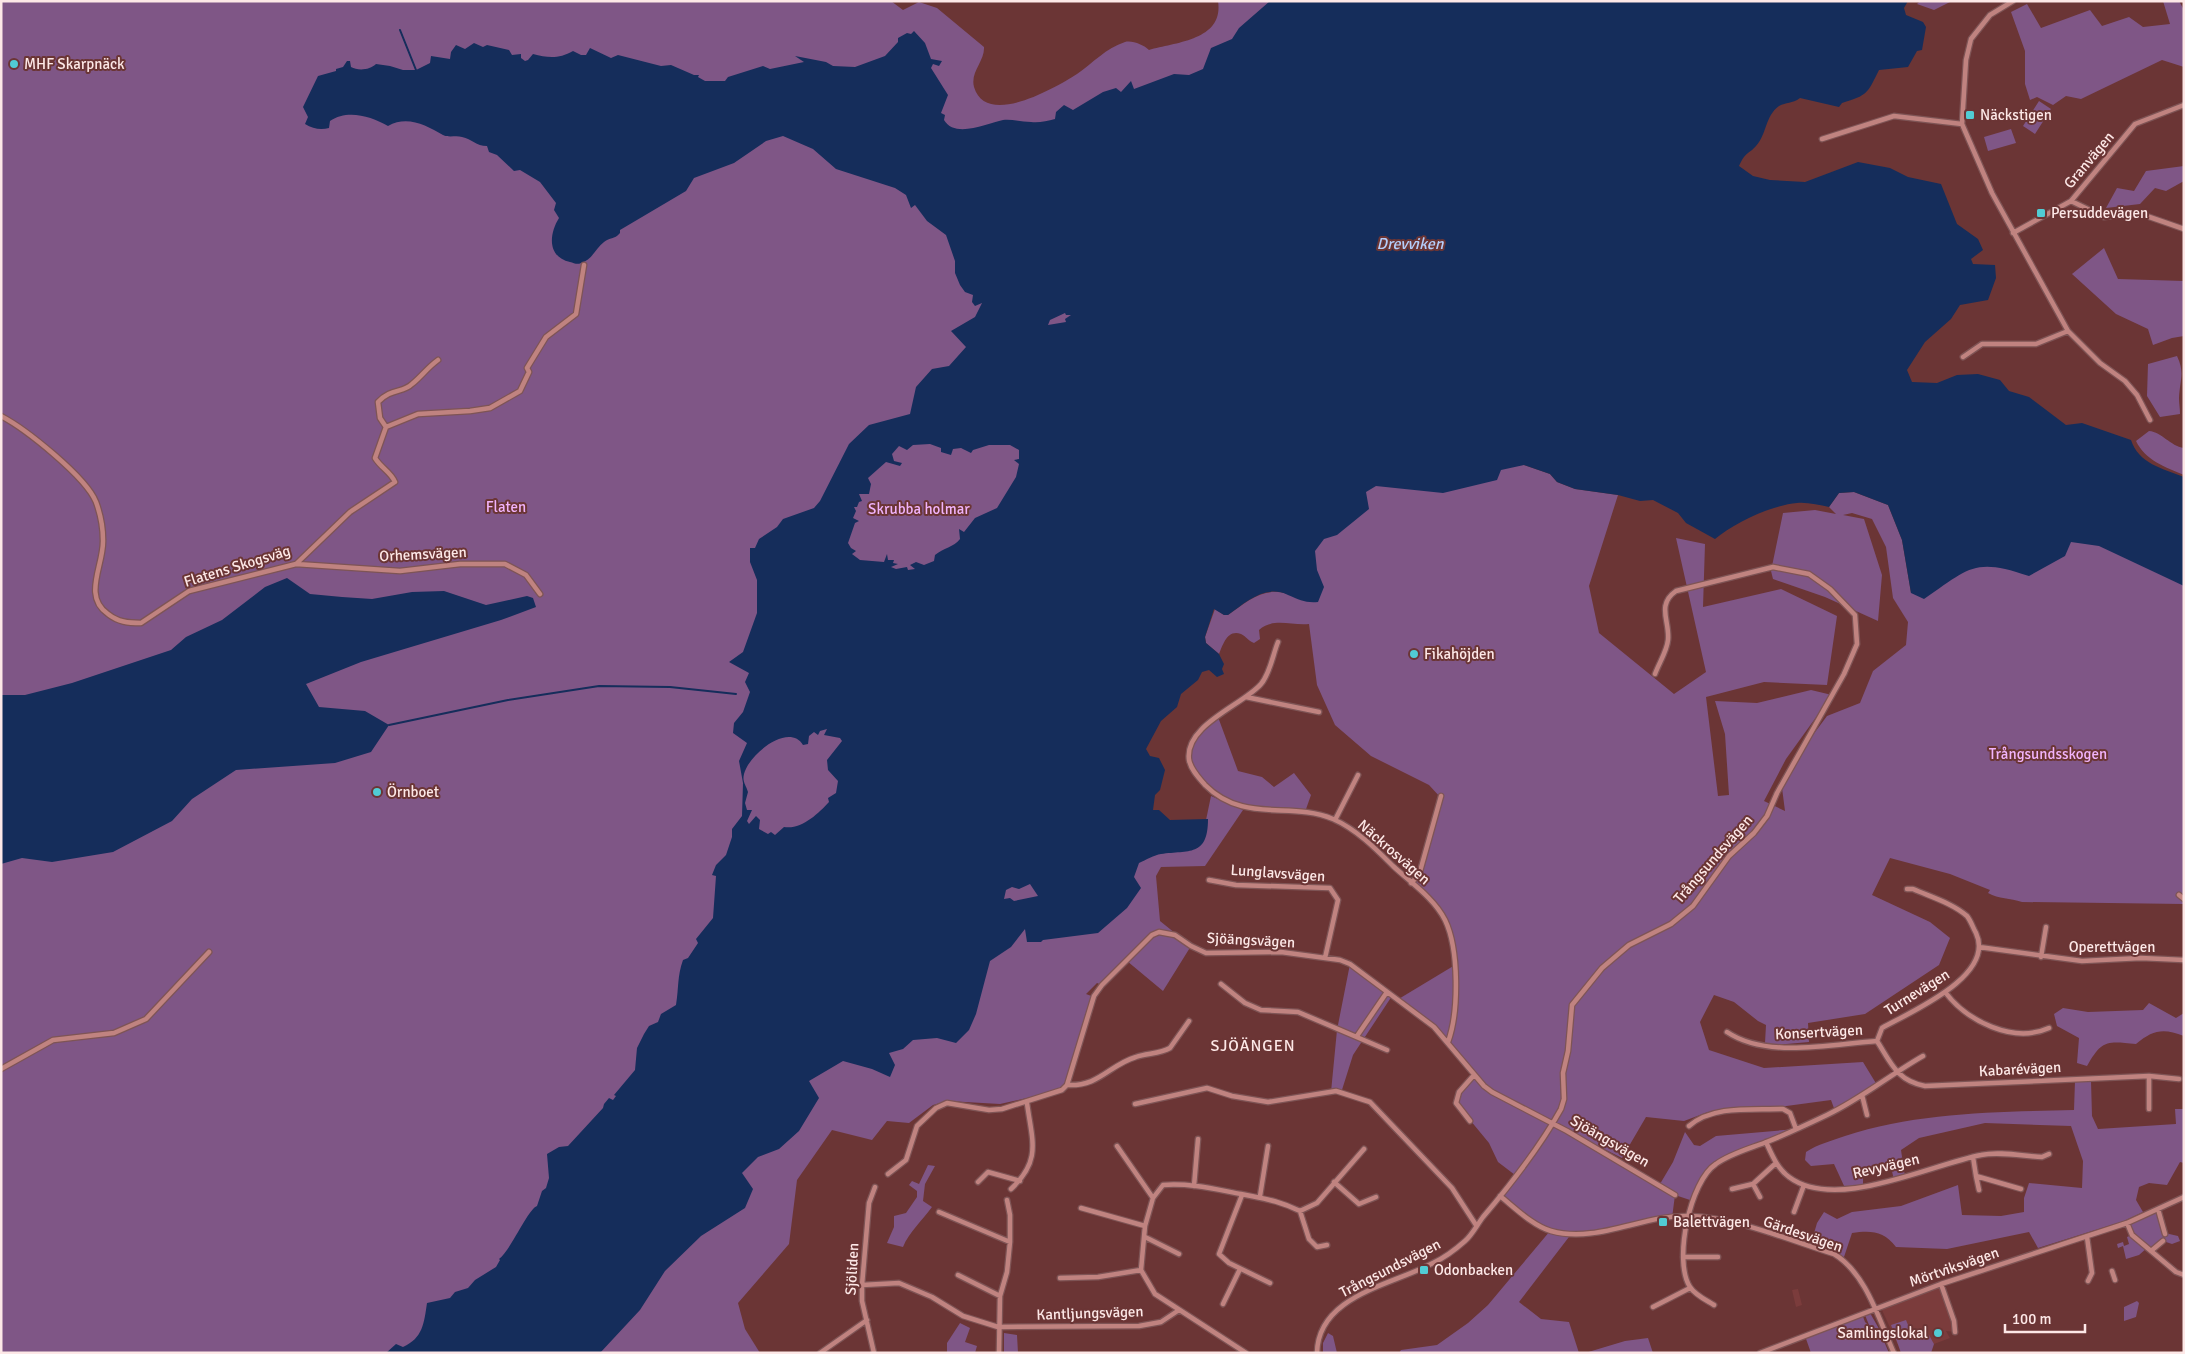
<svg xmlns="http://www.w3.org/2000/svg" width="2185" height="1354" viewBox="0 0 2185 1354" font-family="Signika,sans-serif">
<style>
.built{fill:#7b3c3c}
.green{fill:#7f5686}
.water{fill:#152d5b;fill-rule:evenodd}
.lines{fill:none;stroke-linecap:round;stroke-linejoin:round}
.stream{stroke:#152d5b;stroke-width:2}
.street-casing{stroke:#7e5455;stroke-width:7}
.street{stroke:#c08380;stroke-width:4.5}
.poi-dot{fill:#51ccd4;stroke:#6b3535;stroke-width:2}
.labels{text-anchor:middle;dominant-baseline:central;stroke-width:4;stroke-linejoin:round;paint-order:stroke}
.poi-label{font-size:15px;fill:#fde8e7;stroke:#6b3535;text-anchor:start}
.street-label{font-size:15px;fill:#fde8e7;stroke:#6b3535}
.park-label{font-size:15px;fill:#f1b3fb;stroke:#6b3535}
.water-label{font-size:16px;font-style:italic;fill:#b4cefc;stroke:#6b3535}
.neighbourhood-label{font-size:16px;letter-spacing:1px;fill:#fde8e7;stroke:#6b3535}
</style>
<rect width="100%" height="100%" fill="#6b3535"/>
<path class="built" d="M1941 1284 1955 1332 1946 1331 1950 1338 1934 1344 1929 1336 1898 1345 1882 1310Z
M1798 1289 1802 1305 1796 1307 1792 1290Z"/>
<path class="green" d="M1 1H891L903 10 919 2 937 8 984 47C985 61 970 72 974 87 986 128 1055 88 1077 74 1093 63 1106 48 1125 42 1132 40 1144 45 1149 50 1177 42 1224 40 1218 1H1671L967 730 1113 832 1206 820 1211 796 1243 810 1205 866 1161 867 1156 876 1160 921 1191 946 1163 991 1127 961 1102 985 1097 983 1086 994 1094 997 1067 1085 1062 1090 1000 1104 948 1101 933 1105 909 1123 887 1121 872 1140 832 1130 797 1180 789 1244 738 1303 745 1329 760 1353H1Z
M1920 1H1952L1934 10 1917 4Z
M2163 1H2179L2184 10V67L2162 60 2081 99 2066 96 2053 105 2037 97 2030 100 2025 84V51L2011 12 2027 4 2041 28 2090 10 2102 26 2129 17 2143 27 2170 24Z
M2039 101 2051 109 2035 134 2023 126Z
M2011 129 2016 143 1988 151 1984 137Z
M2184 166V181L2166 191 2155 188 2140 204 2106 208 2117 188 2134 191 2146 171Z
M2104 248 2118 279 2184 281V336L2172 338 2153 345 2148 329 2116 314 2072 274Z
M2177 356C2185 373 2180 379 2179 398 2179 403 2180 409 2180 414L2160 417 2147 396 2148 364Z
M2149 431C2162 432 2170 446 2184 448V475C2165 467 2145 460 2136 441Z
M1524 465 1550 474 1557 482 1575 489 1618 495 1589 586 1599 633 1674 694 1706 672 1676 538 1705 544 1703 607 1781 589 1837 616 1827 685 1764 682 1706 697 1718 796 1729 795 1725 734 1715 701 1757 703 1811 690 1832 695 1786 759 1764 801 1785 811 1782 788 1795 759 1827 716 1860 703 1873 671 1906 645 1908 622 1893 598 1886 547 1872 519 1852 513 1843 515 1864 519 1882 575 1878 621 1825 597 1773 579 1771 571 1783 513 1815 510 1836 514 1829 507 1839 493 1854 492 1888 505 1902 540 1911 593 1977 465 2184 531V904L2022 902C2010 898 1999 899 1988 893L1990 890 1950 874 1890 858 1872 895 1930 922 1950 938 1939 965 1865 1014 1808 1023 1809 1042 1776 1045 1765 1043 1766 1025 1758 1021 1734 1002 1714 995 1700 1022 1709 1050 1764 1068 1863 1062 1877 1085 1835 1111 1831 1100 1779 1107 1708 1112 1684 1121 1646 1117 1622 1158 1568 1131 1660 1184 1673 1162 1685 1132 1694 1145 1700 1146 1716 1136 1796 1129 1714 1164 1705 1176 1693 1201 1675 1195 1672 1218 1595 1232 1572 1233 1519 1302 1541 1319 1569 1322 1579 1353H1399L1401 1350 1437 1345 1468 1323 1488 1305 1550 1231 1500 1196 1515 1175 1498 1162 1489 1143 1456 1103 1459 1092 1474 1075 1434 1027 1397 1000 1455 965 1445 919 1431 901 1411 883 1419 875 1441 798 1429 785 1371 756 1335 725 1317 685 1309 624C1292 626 1273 617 1259 630L1260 639 1254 643C1248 641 1246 636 1241 634 1227 629 1223 645 1219 654L1206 643 1205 637 1215 609 1224 615H1228C1246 602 1264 586 1287 594L1279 475Z
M1218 717 1238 771 1262 777 1274 787 1294 773 1311 795 1305 812C1289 811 1269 814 1254 809 1205 795 1160 759 1218 717Z
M1350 964 1392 996 1353 1055 1341 1093 1331 1092 1337 1030Z
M2149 1003 2176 1018 2184 1013V1036C2163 1028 2153 1030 2136 1044 2106 1041 2102 1040 2087 1066L2077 1063 2079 1038 2057 1026 2054 1014 2063 1008 2088 1012 2143 1010Z
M2075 1081H2091L2092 1116 2098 1129 2176 1124 2175 1109H2184V1163L2180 1162 2167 1185 2149 1183 2139 1187 2136 1200 2143 1212 2124 1221 2038 1248 2029 1232 1947 1249 1896 1247C1884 1231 1871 1230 1852 1233L1843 1260 1810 1247 1817 1223 1824 1212 1837 1219 1852 1212 1901 1206 1958 1185 1962 1215 2001 1216 2024 1212V1198L2029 1183 2082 1188 2083 1161 2071 1126 1985 1123 1919 1138 1901 1150 1905 1177 1894 1180 1891 1167 1863 1173V1186L1845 1188 1834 1164 1811 1166 1805 1160 1806 1152C1818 1144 1831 1141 1845 1136 1918 1112 1998 1112 2074 1110Z
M928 1165 935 1166 925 1184 923 1201 932 1207C922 1221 909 1232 903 1247L887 1243 894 1227V1216L906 1213 917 1197V1191L909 1185 912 1181 919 1184Z
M2158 1209 2165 1233 2178 1236 2180 1241 2172 1244 2163 1241 2151 1251 2147 1248 2139 1255 2126 1259 2123 1246 2118 1248 2117 1244 2123 1242 2124 1246 2129 1244 2127 1237 2132 1235 2127 1223Z
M2137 1301 2139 1303 2136 1317 2124 1321V1307Z
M1870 1313 1882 1334 1869 1325 1865 1315Z
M1862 1314 1865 1322 1883 1339 1889 1353H1811L1805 1336Z
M1906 1320 1914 1340 1929 1335 1934 1344 1931 1353H1901L1891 1325Z
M960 1323 970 1328 965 1342 977 1346 975 1353H947V1343Z
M1004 1333 1017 1335 1018 1353H1004Z
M1328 1333 1333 1336 1337 1353H1323V1343Z
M1648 1338 1653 1353H1585L1625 1341Z"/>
<path class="water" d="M1270 1H1908L1904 8 1906 15 1923 22 1926 27 1922 50 1917 51 1908 67 1879 70C1867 94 1868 95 1842 103L1839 107 1800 98C1792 104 1786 102 1779 106 1765 116 1767 134 1756 146 1748 155 1746 151 1739 166L1753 176 1770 180 1805 182 1858 162 1890 168 1908 177 1941 184 1957 224 1978 239 1983 250 1971 259 1973 264 1995 265 1996 278 1988 300 1960 305 1951 319 1925 342 1907 370 1912 382 1937 383 1957 375 1978 374 2000 380 2009 391 2029 397 2066 425 2082 423 2131 440C2138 463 2163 469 2184 477V586L2099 546 2071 542 2065 556 2029 576C1974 557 1969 568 1924 599L1911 593 1902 540 1888 505 1854 492 1839 493 1829 507C1819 505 1807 502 1797 503 1772 505 1734 523 1715 539L1686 523 1678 513 1653 500 1640 501 1618 495 1575 489 1557 482 1550 474 1524 465 1501 470 1497 480 1443 493 1376 486 1366 492 1369 509 1337 535 1324 539 1315 551 1317 570 1324 587 1318 602C1305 603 1300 600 1288 595 1265 584 1246 602 1228 615H1224L1214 609 1205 637 1206 643 1219 654 1224 664 1222 669 1224 674 1217 677 1209 670 1202 672 1198 680 1181 694 1177 707 1161 721 1146 749 1150 756 1159 758 1165 770 1160 790 1155 795 1153 810H1159L1170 820 1208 819C1208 857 1189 850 1161 854 1154 855 1146 860 1139 863L1134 877 1141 888 1127 908 1098 933 1043 940 1041 942H1027L1025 929 1011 947 990 961 976 1014 969 1030 956 1043 937 1038 913 1040 903 1049 889 1053 895 1065 890 1077 872 1069 843 1061 809 1081 819 1098 799 1131 779 1149 758 1157 742 1173 753 1189 745 1208 701 1236 665 1271 640 1310 600 1353H386L396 1344 403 1347C423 1338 424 1323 427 1303L450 1298 455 1292 468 1288 475 1280 496 1267 500 1260 499 1259C511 1250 528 1209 537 1206L542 1191 546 1188 549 1178 547 1154 559 1147 568 1146 603 1108 604 1104 609 1098 613 1100 616 1096 614 1095 635 1070 637 1048 644 1034 649 1026 658 1022 661 1014 676 1005C679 987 677 977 683 960L688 958 698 943 696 939 713 918 716 876 712 875 716 865 726 855 732 837V829L742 816 743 783 739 761 747 743 733 733 734 723 743 712 750 692 745 682 749 673 729 662 743 652 757 613V580L750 562V548H755L759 539 777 527 783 519 814 508 820 501 849 444 869 425 910 414 916 387 932 369 949 366 966 347 951 331 975 317 982 303 975 306 972 302 973 295 965 292 960 285 955 273V261L946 235 927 221 915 205 911 208 906 195 895 188 836 169 813 149 783 136 766 141 734 163 694 178 686 191 620 230V233C614 240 610 237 604 242 596 248 592 260 581 263 577 265 574 263 570 262 547 257 549 234 559 218L554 210 556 203 540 182 520 170 514 171 497 155 489 152 487 146C476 146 472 139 462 137 456 135 449 138 443 135 426 125 407 115 388 126 371 116 347 109 330 121L329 128C321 130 313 129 305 124L308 117 303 107 318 76 336 71V69L343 67 347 61H350L351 67C358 71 370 70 376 64L390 66 403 70H416L430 63 431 56 450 59 451 52 456 45 465 49 474 43 483 47 487 45 509 50 512 55 521 54V58L525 61 528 60 533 54C548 58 559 59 573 51L581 55H586L590 48 611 58 618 55 661 66 671 65 694 75H699L698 77 705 81H725L728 77 763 66 770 69 804 62 795 56 826 62 833 66 855 67 885 56 898 42V38L907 33 911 34 914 31 925 43 931 59 942 61 939 66 933 64 931 68 948 95 941 113 945 115 944 120C955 139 988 123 1003 120 1012 119 1022 122 1031 122 1039 123 1047 121 1055 119L1056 112 1064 105 1073 110 1103 92 1116 88 1121 92 1131 81 1134 89 1174 74 1189 75 1203 69 1211 48 1232 39 1239 28ZM1065 313 1066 315H1071L1065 319 1066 322 1048 325 1050 320ZM930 444 941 448V452L951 455 953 449 961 448 971 453 973 450 989 445H1010L1019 450V459L1014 460 1019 464 1016 477 997 508 975 518 964 532 959 529 960 539C954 547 943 548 935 555L934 561 924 565 916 562 910 565 915 569 908 570 907 567 896 569 891 567 898 564 893 563 894 560H888L887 554 884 562 860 560 852 554 856 551 851 548 848 543 855 523 859 521 853 518 856 511 854 507H857L859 502 862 501 859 494H869L871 484 868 478 886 462 900 466 902 463 894 461 892 454 899 446 907 450 913 445ZM827 729 824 735 840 738 842 741 827 760 828 770 838 781 836 793 828 798 829 802C818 814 801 830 784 827L775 835 771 832 768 834 759 829 760 820 756 816 749 824 747 821 752 810H747L745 803 748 792C746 785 742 782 744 774 749 754 789 722 803 745L808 744 809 736 814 732 818 735 820 731ZM1030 884 1038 896 1014 901 1010 898 1004 899 1006 890 1012 887 1019 889Z
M287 578 310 594 342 597 372 599 412 592 444 591 486 605 527 596 533 598 536 607 501 620 361 662 306 684 319 707 365 711 389 725 371 752 335 763 236 770 192 799 172 821 113 852 52 862 22 858 1 864V695H25L72 683 171 650 186 637 222 620 265 587Z"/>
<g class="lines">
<path class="stream" d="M400 30 416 70
M389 725 508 700 599 686 670 687 736 694"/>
<defs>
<path id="street" d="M2013 1 1990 15 1971 39 1966 60 1962 124 1992 193 2068 331 2100 363 2125 381 2137 395 2150 420
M1822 139 1894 116 1962 124
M2071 201 2104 217 2138 213 2184 229
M2013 233 2071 201 2135 124 2184 105
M1963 357 1982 344H2036L2068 331
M1 416C26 429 86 477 96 502 100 513 103 528 103 540 104 565 82 596 108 614 118 622 128 623 141 623L189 591 296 564 350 512 395 482C391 472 381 468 375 458L386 427 418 414 470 411 490 408 520 391 529 372 527 368 546 337 576 314 584 265
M386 427 380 418 378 402C391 388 403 393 412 384 422 376 427 368 438 360
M296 564 400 571 460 564H505L526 575 540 594
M1278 642C1273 654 1270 674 1261 684 1243 705 1184 725 1189 760 1191 770 1199 778 1205 785 1244 824 1290 801 1333 819 1356 829 1376 849 1393 866 1410 882 1434 898 1445 920 1459 949 1459 1012 1448 1042
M1246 697 1319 712
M1335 820 1358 775
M1209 880 1236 885 1330 888 1338 900 1325 958
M1411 883 1419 875 1441 796
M2179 895 2184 899
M1979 947 2082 961 2141 958 2184 960
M2041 957 2046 927
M1221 984 1245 1003 1261 1010 1298 1012 1387 1050
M1945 992C1967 1021 2013 1044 2049 1028
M1727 1032C1767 1059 1832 1044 1877 1041 1891 1063 1897 1081 1925 1086L2149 1076 2179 1079
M1357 1036 1387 992
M1877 1041 1882 1028C1910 1012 1996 976 1976 933 1973 928 1971 921 1967 916 1952 903 1931 897 1913 889H1907
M1 1069 53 1040 114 1033 146 1019 209 952
M2149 1076V1109
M1067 1085C1099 1087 1109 1065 1136 1057 1147 1053 1160 1054 1170 1048L1189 1021
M1862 1095 1867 1115
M1135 1104 1207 1088 1232 1096 1268 1102 1336 1091 1370 1102 1452 1188 1476 1225
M1470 1121 1456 1103 1459 1092 1474 1075
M1689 1126C1713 1105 1752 1110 1783 1109L1790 1113 1796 1129
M1766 1142C1772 1155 1777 1168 1789 1177 1836 1212 1929 1165 1981 1155 1999 1151 2023 1156 2042 1157L2049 1154
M1117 1146 1153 1198
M1973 1157 1976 1176 2021 1189
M888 1174 906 1160 917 1126 936 1108 947 1103 989 1110 1002 1109 1062 1090 1067 1085 1094 996 1102 985 1152 935 1159 932 1175 935 1191 946 1206 953 1281 952 1340 960 1350 964 1434 1027 1484 1086 1492 1092 1567 1131 1675 1195
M1976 1176 1979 1190
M978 1182 988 1172 1020 1181
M1334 1182 1359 1204 1376 1197
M1753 1184 1760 1197
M1194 1186 1198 1139
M1011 1189C1042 1160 1032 1141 1027 1103
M1732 1189 1753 1184 1776 1163
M1242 1195 1219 1254 1229 1263 1270 1283
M1260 1196 1268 1146
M1500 1196C1515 1208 1533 1226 1551 1231 1597 1244 1644 1214 1690 1216 1734 1217 1792 1241 1834 1254 1866 1273 1879 1320 1894 1353
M1081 1208 1145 1226
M2158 1209 2165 1234
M939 1212 1010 1242
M1794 1212 1804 1185
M2127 1223 2132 1235 2176 1272 2184 1275
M1145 1237 1179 1254
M2087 1237 2092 1273 2088 1281
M1327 1245 1317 1247 1309 1239 1300 1211 1317 1203 1364 1149
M2151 1251 2163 1241
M1683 1257H1718
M2112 1271 2115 1280
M958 1275 1000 1296
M1060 1278 1098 1277 1141 1270
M1941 1284 1954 1321 1955 1332
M862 1285 899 1283 932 1297 963 1316 998 1327 1139 1326 1161 1322 1179 1310
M1223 1304 1240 1269
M1714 1305C1706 1300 1695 1295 1690 1287 1673 1261 1690 1181 1716 1164 1730 1154 1748 1149 1764 1143 1785 1135 1806 1125 1827 1115 1861 1099 1891 1074 1923 1056
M1653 1307 1690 1288
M820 1353 867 1320
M874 1353 862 1301V1285L869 1203 875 1187
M999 1353 1000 1296 1007 1272 1010 1242V1215L1007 1200
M1246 1353 1155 1294 1141 1270 1145 1226 1153 1198 1163 1185C1190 1183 1214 1189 1241 1194 1265 1199 1277 1200 1300 1211
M1317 1353C1318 1295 1393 1285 1433 1263 1444 1258 1456 1249 1465 1241 1472 1235 1477 1225 1483 1217 1511 1184 1540 1147 1561 1109L1564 1099 1563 1073 1568 1051 1572 1005 1602 968 1629 945 1671 924 1693 906 1729 856 1754 833 1767 816 1777 793 1844 674 1857 644 1855 615 1830 589 1809 574 1773 567 1676 591C1656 605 1670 621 1668 640 1667 651 1659 663 1655 674
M1760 1353 1941 1284 2127 1223 2184 1197"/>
</defs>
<use href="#street" class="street-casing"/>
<use href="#street" class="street"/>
</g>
<g class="poi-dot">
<circle cx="14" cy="64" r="5"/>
<rect x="1965" y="110" width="10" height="10" rx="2.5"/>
<rect x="2036" y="208" width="10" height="10" rx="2.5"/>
<circle cx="1414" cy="654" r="5"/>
<circle cx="377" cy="792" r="5"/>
<rect x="1658" y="1217" width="10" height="10" rx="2.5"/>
<rect x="1419" y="1265" width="10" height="10" rx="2.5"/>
<circle cx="1938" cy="1333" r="5"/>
</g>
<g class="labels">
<g class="poi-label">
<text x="24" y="64">MHF Skarpnäck</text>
<text x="1980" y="115">Näckstigen</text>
<text x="2051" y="213">Persuddevägen</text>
<text x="1424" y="654">Fikahöjden</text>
<text x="387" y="792">Örnboet</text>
<text x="1673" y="1222">Balettvägen</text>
<text x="1434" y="1270">Odonbacken</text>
<text x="1928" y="1333" text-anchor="end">Samlingslokal</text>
</g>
<g class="street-label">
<text transform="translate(2089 160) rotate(-50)">Granvägen</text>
<text transform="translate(423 554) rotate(-3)">Orhemsvägen</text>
<text transform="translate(237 566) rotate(-17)">Flatens Skogsväg</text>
<text transform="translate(1394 852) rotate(41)">Näckrosvägen</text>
<text transform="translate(1713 859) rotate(-49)">Trångsundsvägen</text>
<text transform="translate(1278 873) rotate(4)">Lunglavsvägen</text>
<text transform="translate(1251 940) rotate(3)">Sjöängsvägen</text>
<text x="2112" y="947">Operettvägen</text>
<text transform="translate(1917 992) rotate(-32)">Turnevägen</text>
<text transform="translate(1819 1032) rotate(-3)">Konsertvägen</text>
<text transform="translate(2020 1069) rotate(-3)">Kabarévägen</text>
<text transform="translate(1610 1141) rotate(30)">Sjöängsvägen</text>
<text transform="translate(1886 1166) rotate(-13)">Revyvägen</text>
<text transform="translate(1803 1234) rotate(19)">Gärdesvägen</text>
<text transform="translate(1954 1267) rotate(-19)">Mörtviksvägen</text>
<text transform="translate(1390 1268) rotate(-27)">Trångsundsvägen</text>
<text transform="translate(852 1269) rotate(-87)">Sjöliden</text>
<text transform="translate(1090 1313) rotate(-2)">Kantljungsvägen</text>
</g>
<g class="park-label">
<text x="506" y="507">Flaten</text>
<text x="919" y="509">Skrubba holmar</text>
<text x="2048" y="754">Trångsundsskogen</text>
</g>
<g class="water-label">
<text x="1410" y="244">Drevviken</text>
</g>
<g class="neighbourhood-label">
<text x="1253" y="1046">SJÖÄNGEN</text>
</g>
</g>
<rect width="2185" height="1354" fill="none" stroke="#fde8e7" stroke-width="5"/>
<path d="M2005 1324v8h80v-8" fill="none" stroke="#fde8e7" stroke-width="2.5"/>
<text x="2012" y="1324" font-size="15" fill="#fde8e7" stroke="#6b3535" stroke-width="4" paint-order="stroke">100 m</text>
</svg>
